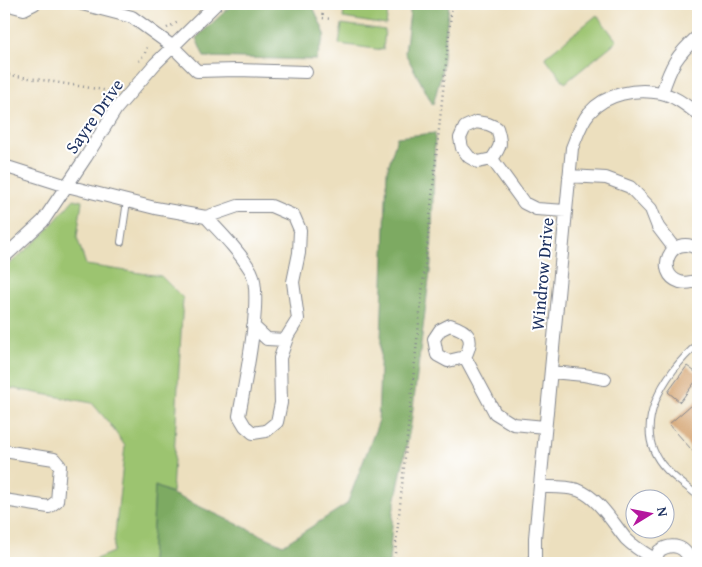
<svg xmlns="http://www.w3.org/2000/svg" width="702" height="567" viewBox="0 0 702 567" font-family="'Gentium Book Plus',serif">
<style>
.green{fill:#9cc470;stroke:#5c7a67}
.forest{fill:#7daa62;stroke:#4c6c60}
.building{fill:#cf9961}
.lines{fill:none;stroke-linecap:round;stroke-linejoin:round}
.lane-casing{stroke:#84878e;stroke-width:8}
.street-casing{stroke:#84878e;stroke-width:14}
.path{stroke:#84878e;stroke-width:2.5;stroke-dasharray:1 4;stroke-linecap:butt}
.lane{stroke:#fff;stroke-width:6}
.street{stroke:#fff;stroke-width:12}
.labels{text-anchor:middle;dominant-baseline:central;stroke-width:4;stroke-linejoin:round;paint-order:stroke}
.street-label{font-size:18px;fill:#1b2f5e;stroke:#fff}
</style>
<rect width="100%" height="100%" fill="#fff"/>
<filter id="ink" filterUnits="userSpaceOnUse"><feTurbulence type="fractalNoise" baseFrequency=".02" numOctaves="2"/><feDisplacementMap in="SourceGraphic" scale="10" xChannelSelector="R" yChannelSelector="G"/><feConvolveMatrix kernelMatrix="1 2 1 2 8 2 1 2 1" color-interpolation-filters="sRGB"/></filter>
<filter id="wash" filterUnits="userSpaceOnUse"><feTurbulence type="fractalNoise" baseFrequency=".0096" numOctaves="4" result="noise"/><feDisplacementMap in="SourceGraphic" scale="20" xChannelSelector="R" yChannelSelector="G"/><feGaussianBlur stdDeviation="1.12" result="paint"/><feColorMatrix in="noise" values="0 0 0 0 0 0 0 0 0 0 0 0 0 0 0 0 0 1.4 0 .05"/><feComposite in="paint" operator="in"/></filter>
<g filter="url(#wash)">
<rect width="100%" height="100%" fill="#ecdfbe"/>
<path class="green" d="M345 4 389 5 386 25 343 18Z
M597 15 617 41 565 83 545 57Z
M342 24 385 30 383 50 339 44Z
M74 199 82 201 77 237 86 265 161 276 183 298 172 493 155 486 151 563H86L113 552 125 446 109 423 92 403 4 387V269L42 236Z"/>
<path class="forest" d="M233 4H312L325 34 316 60 204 57 196 38Z
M411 4H449L441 75 433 105 405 53Z
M435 133 431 264 411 424 393 513 389 563H151L155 486 283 545 347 504 378 423 387 171 397 137Z"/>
<g id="blocks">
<path class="building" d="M687 366 698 374V378L680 402 668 392Z
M698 399V457L669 424Z"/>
</g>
</g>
<g filter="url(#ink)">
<use href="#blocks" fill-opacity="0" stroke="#84878e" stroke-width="1"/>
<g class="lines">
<defs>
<path id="lane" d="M121 242 127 201
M698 344C664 373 628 429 666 469 675 479 688 487 698 496"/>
<path id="street" d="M5 4 24 9 34 4
M82 4 132 17 172 46 197 71 237 70 306 72
M662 93C671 65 676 56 698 36
M476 122 488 124 497 128C502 144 501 146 492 159L478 162 469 157 462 148 460 138 465 127Z
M492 159 524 203 536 209 566 211
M4 166 67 186 155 208 206 217 238 206H271L294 216 300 230 299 253 293 282 298 319 288 335 280 358 281 403 277 422 266 431 253 433 245 426 239 416C244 386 264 295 251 271 239 251 222 234 206 217
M569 176 606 178 630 187 651 209 658 227 674 248
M698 249C670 232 654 274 680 282 687 284 692 283 698 279
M4 257 43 221 86 157 116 109 155 64 216 4
M450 325C469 331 475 338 465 357L448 361 437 355 434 339 440 330Z
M253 326 267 339 286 340
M465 357 495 413 513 424 545 427
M551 372 584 375 605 379
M4 451 54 459 60 466 57 501 49 507 4 500
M540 487C552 487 566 486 578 490 599 498 612 522 626 539 634 547 644 553 654 559
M535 563V538L572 148C577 136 581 122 589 113 606 93 637 88 661 93 675 96 687 106 698 114
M654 563 659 551C672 542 687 546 690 563"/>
</defs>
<use href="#lane" class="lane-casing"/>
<use href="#street" class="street-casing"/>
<path class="path" d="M324 4 322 18 332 19
M167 28 180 21
M139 61 145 53 148 44
M4 74 116 92
M394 563 452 4"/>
<use href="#lane" class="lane"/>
<use href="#street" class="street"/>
</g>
</g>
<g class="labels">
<g class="street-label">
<text transform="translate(94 116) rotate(-55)">Sayre Drive</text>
<text transform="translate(542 274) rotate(-85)">Windrow Drive</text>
</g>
</g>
<rect width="702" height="567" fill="none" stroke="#fff" stroke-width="20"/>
<g transform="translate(650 514) rotate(80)"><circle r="24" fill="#ffffff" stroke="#a4acbf"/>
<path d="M0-4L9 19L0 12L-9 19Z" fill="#b5179e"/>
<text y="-8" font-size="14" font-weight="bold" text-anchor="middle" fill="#1b2f5e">N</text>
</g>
</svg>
